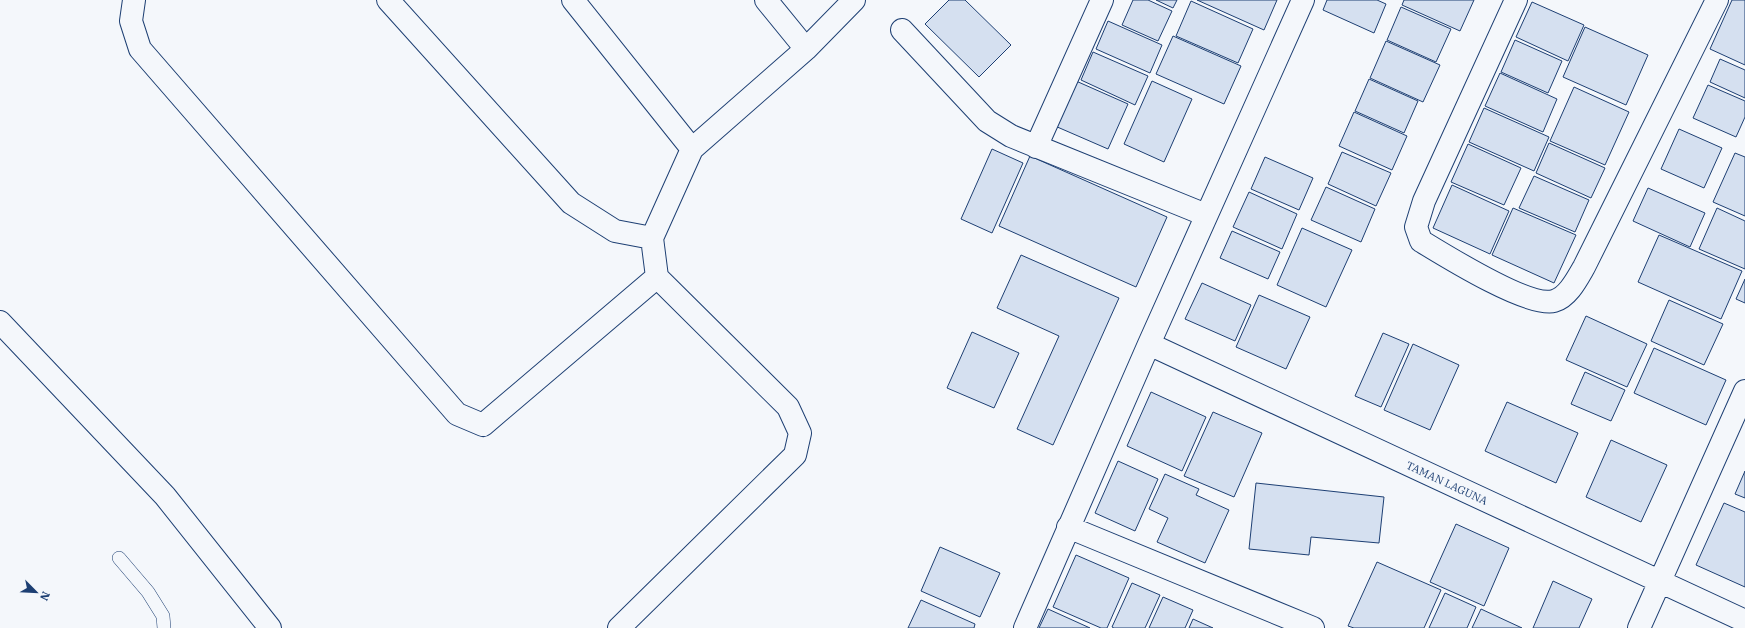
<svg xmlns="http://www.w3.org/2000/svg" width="1745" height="628" viewBox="0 0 1745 628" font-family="'IBM Plex Serif',serif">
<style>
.building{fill:#d5e0f0;stroke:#1d3f73}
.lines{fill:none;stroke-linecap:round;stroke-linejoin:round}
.service-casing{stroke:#1d3f73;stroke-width:14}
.minor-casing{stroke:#1d3f73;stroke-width:24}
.service{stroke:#f4f7fb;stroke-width:13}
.minor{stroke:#f4f7fb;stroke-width:22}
.labels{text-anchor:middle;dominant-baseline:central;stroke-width:3;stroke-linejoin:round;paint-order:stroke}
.street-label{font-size:11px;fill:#1d3f73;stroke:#f4f7fb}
</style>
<rect width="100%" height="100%" fill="#f4f7fb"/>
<path class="building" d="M949 0H965L1011 45 979 77 925 24Z
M1133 0H1148L1172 11 1158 41 1122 25Z
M1156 0H1177L1173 8Z
M1197 0H1277L1264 30Z
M1327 0H1377L1386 4 1374 33 1323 10Z
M1404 0H1474L1460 31 1402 5Z
M1732 0H1745V65L1710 49Z
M1191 1 1253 29 1238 63 1176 36Z
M1532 2 1584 25 1568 61 1516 37Z
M1401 7 1451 29 1436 62 1387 40Z
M1108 21 1162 45 1150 73 1096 49Z
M1585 27 1648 55 1626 105 1563 77Z
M1173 36 1241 66 1224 104 1156 74Z
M1515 40 1562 61 1548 93 1501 72Z
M1386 41 1440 65 1423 102 1370 78Z
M1093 52 1148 76 1135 105 1081 80Z
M1720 59 1745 70V98L1710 82Z
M1500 73 1557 99 1543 132 1485 106Z
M1369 79 1418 101 1404 133 1355 111Z
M1076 81 1128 104 1108 149 1055 126Z
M1152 81 1192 99 1164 162 1124 144Z
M1708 85 1745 101V117L1736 137 1693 118Z
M1574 87 1629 112 1605 165 1550 141Z
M1484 108 1549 137 1534 171 1469 142Z
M1354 112 1407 136 1392 170 1339 146Z
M1679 129 1722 148 1704 188 1661 169Z
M1549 143 1605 168 1591 198 1536 173Z
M1468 144 1521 168 1504 205 1451 182Z
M992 149 1023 163 992 233 961 219Z
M1342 152 1391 173 1376 206 1328 184Z
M1735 153 1745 157V216L1713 202Z
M1030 156 1167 217 1136 287 999 226Z
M1265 157 1313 178 1299 210 1251 189Z
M1534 176 1589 200 1575 232 1519 208Z
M1452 185 1509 211 1490 254 1433 228Z
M1326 187 1375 209 1361 242 1311 220Z
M1648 188 1705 213 1690 247 1633 221Z
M1249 192 1297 214 1282 249 1233 227Z
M1513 208 1576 235 1554 283 1492 255Z
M1717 208 1745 221V269L1699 249Z
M1302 228 1352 250 1326 307 1277 285Z
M1232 231 1280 252 1268 279 1220 258Z
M1659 235 1742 271 1721 319 1638 282Z
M1021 255 1119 298 1053 445 1017 429 1059 336 997 308Z
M1745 279V303L1736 299Z
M1202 283 1251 305 1235 341 1185 319Z
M1259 295 1310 317 1286 369 1236 347Z
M1669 300 1723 324 1704 365 1651 341Z
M1586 316 1647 344 1627 387 1566 360Z
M972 332 1019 353 994 408 947 388Z
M1383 333 1409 344 1381 407 1355 396Z
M1413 344 1459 365 1430 430 1384 410Z
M1654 348 1726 380 1706 425 1634 393Z
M1585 372 1625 390 1611 421 1571 404Z
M1151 392 1206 417 1182 471 1127 446Z
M1507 402 1578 433 1556 483 1485 451Z
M1213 412 1262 433 1234 497 1184 476Z
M1611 440 1667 465 1641 522 1586 497Z
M1118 461 1158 479 1135 531 1095 513Z
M1745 471V498L1735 494Z
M1165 474 1199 489 1196 495 1229 510 1205 563 1157 542 1168 518 1149 509Z
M1256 483 1384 497 1379 543 1311 537 1309 555 1249 549Z
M1724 503 1745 512V587L1696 565Z
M1456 524 1509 548 1484 606 1430 582Z
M940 547 1000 573 980 617 921 591Z
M1076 555 1129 578 1107 628H1101L1053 607Z
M1377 562 1441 590 1424 628H1354L1348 626Z
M1553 581 1592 599 1579 628H1533Z
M1132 583 1160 595 1145 628H1114L1112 627Z
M1445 593 1476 607 1467 628H1429Z
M1163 597 1193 610 1185 628H1149Z
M921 600 975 624 974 628H908Z
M1048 609 1090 628H1039Z
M1481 609 1522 628H1472Z
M1193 619 1213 628H1189Z"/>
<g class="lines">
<defs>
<path id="service" d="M119 558 148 592 163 616 164 628"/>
<path id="minor" d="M134 0 131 21 140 49 457 414 483 425 657 277
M388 0 571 203 615 231 652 238
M573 0 692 149
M766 0 806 49
M1516 0 1424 201 1416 227 1421 241C1444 255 1529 308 1554 301 1568 297 1577 279 1584 267L1717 0
M902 30 987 121 1011 136 1206 215
M1036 147 1102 0
M0 322 165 496 270 628
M1149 344 1745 621
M1068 527 1313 628
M619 628 795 455 800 433 788 407 657 277 652 238 692 149 806 49 854 0
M1025 628 1149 344 1303 0
M1639 628 1745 391"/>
</defs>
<use href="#service" class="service-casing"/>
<use href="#minor" class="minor-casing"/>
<use href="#service" class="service"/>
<use href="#minor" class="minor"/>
</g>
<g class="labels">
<g class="street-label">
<text transform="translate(1447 483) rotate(25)">TAMAN LAGUNA</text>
</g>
</g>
<g transform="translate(36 592) rotate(114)" stroke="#f4f7fb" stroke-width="3" paint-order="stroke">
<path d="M0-3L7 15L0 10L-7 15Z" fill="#1d3f73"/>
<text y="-6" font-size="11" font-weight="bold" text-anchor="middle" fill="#1d3f73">N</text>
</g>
</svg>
